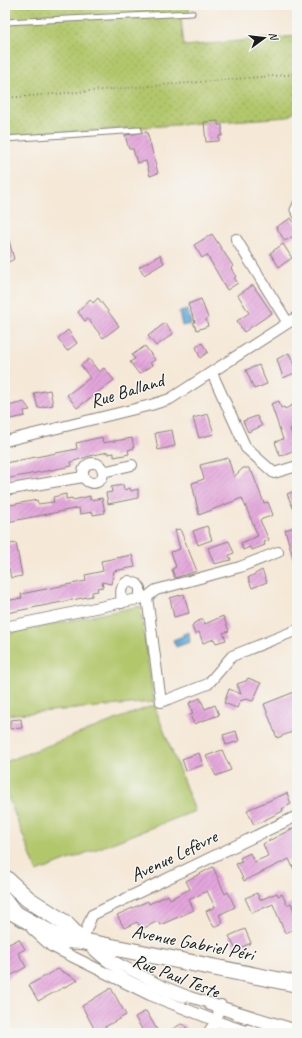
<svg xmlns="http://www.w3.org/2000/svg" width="302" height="1038" viewBox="0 0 302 1038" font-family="Caveat,sans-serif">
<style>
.park{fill:url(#park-dots);stroke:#677244}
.pitch{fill:#b2c76c;stroke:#677244}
.water{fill:#5da4d3;stroke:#3c6078}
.building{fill:url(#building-hatch)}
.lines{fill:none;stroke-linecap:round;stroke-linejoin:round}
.service-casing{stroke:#88827a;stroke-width:7}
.minor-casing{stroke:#88827a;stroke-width:12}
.primary-casing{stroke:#88827a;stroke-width:18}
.path{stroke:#88827a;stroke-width:2;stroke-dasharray:1 3;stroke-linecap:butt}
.service{stroke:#fff;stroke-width:5}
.minor{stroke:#fff;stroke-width:10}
.primary{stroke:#fff;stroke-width:16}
.labels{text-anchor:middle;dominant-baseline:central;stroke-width:3;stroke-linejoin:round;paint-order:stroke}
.street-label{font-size:19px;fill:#1c1c1c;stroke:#f6f6f2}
</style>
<defs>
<pattern id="park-dots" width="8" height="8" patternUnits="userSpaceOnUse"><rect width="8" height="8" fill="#b2c76c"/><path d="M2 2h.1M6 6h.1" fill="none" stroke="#98aa5d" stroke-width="1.8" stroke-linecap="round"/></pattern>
<pattern id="building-hatch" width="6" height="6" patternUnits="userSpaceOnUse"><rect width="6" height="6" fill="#e3a5db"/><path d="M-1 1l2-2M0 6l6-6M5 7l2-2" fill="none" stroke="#c28dbb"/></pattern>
</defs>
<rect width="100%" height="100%" fill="#f6f6f2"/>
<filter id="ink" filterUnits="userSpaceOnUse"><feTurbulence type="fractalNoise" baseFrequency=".025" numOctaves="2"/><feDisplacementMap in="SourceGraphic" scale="8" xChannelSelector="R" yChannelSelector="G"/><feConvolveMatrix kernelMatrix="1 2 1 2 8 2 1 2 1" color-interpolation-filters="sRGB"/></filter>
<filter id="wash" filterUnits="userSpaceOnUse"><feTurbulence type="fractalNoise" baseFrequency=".012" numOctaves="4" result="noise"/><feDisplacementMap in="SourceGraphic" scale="16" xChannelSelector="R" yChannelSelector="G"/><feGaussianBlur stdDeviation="0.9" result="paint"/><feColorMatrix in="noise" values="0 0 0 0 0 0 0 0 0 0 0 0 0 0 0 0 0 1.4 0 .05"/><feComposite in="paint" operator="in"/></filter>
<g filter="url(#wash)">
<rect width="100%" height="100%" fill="#f5e8d7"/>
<path class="park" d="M5 5H189L190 17 181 18 184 46 297 36V109L288 117 5 137Z"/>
<path class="pitch" d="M140 606 154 702 5 715V634Z
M154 705 195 811 37 872 5 789V762Z"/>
<path class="water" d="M188 310 191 324 182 326 179 312Z
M189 632 190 642 176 647 173 640 183 636V634Z"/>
<g id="blocks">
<path class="building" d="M218 121V125H222V136H219V141L206 142 204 122Z
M147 132 158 173 150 176 146 161 137 163 133 149H129L125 135Z
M291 218 297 227V234L285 241 276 227Z
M212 234 233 266 231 268 236 277 234 278 238 283 227 290 207 255 202 258 194 245Z
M5 237H8L14 259 5 264Z
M283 244 292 258 279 267 270 253Z
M160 255 164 263 144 275 139 267Z
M253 285 272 313 244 332 237 321 249 313 238 295Z
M98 298 119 326 103 338 88 319 85 321 78 312 90 299 93 303Z
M201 299 208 318 206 319 208 326 197 330 193 323 195 322 188 304Z
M165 323 173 334 156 346 148 336Z
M68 330 77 343 67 351 58 338Z
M202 343 208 352 200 358 196 347Z
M145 346 155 360 150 363 152 365 139 374 130 362 135 359 132 355Z
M289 353 297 372 283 378 277 359Z
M89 359 99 372 104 368 114 380 77 408 67 395 90 378 81 365Z
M259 365 267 384 254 389 246 370Z
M50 390 53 405 38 408 34 393Z
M279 401 281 408 284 407 285 409 297 403V423L292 425 293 428 290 429 297 449 280 456 275 442 283 439 271 404Z
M24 402 30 410 24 411 25 416 11 419 8 406Z
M208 414 214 434 199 438 193 418Z
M257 416 262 426 248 432 243 421Z
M172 430 175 446 158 450 155 433Z
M102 437 103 443 132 438 134 448 128 450 129 454 114 457V453L108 454V452L93 455 71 462 72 466 5 479V463L77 449 76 443Z
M228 458 234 477 243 468H249L250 472H252L264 503 268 502 273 515 260 520 269 540 264 542 265 545 252 550 250 547 243 550 241 543 258 536 242 498 199 515 192 483 204 479 200 465Z
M123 485 124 490 130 488 131 491 138 489V498L108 504 106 493 112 492 111 487Z
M297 490V517L287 494Z
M66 494V499L72 498 73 500 90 496V500L102 498 105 513 93 515V512L80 514 79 508 7 522 5 506 37 500 38 504 54 502 53 497Z
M207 526 212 540 198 545 193 531Z
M297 526V564H295L285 530Z
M180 529 197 571 175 578 172 569 176 567 171 552 180 549 175 530Z
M229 541 234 553 229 555 231 560 214 564 208 548Z
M16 543 22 576 11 578 9 568 5 569V545Z
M132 555 135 567 114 571 111 584 102 582 103 587 97 588 98 591 92 592V596L7 613 5 601 22 598 21 594 86 581 85 575 103 571 101 561Z
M262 570 267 582 252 588 248 578Z
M184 594 189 613 174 617 170 598Z
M223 616 229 631 223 633 226 640 216 643 214 639 203 643 199 632 195 634 192 627 194 623 203 619 205 624Z
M248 678 261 683 253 701 246 699 240 701 237 708 224 703 229 689 241 694 237 684 246 681Z
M297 691V730L277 738 264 704Z
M200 698 205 709 215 705 219 715 194 724 190 715 193 714 189 703Z
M21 719 22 728 10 729V720Z
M236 731 239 741 226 745 223 735Z
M222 750 231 770 216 776 206 756Z
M199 753 203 765 186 771 182 759Z
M287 793 291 804 282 809 283 811 254 825 247 810Z
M297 826V876L289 859 244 881 236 864 242 862 240 858 250 853 254 862 268 856 263 844Z
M213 867 225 894 228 892 235 907 219 915 223 923 214 927 210 920 206 911 215 907 207 891 189 900 194 910 183 915 160 925 158 921 142 929 137 922 124 928 117 915 148 901 149 904 168 895 170 899 190 889 186 881Z
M257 893 260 900 277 893 278 896 282 894 287 905 291 903 297 918V928L285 933 273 904 252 913 245 898Z
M245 929 251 943 236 950 229 936Z
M19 939 25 949 18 953 26 967 5 979V946Z
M58 969 78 980 38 1001 29 985Z
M111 988 126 1015 96 1032 82 1006Z
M146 1011 159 1033H144L135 1017Z
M181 1024 185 1025 189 1033H166Z"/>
</g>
</g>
<g filter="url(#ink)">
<use href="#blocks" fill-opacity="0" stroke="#88827a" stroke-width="1"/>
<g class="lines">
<defs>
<path id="service" d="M5 22 192 13
M5 139 139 130
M297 201 293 210 297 217
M90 950C116 976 151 989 185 1000
M208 1007 284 1033
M248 1027 266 1033"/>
<path id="minor" d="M236 239 288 323
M212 373 246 448 274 473 297 466
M5 441 151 405 170 399 297 317
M83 473a10 10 0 1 1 20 0a10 10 0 1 1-20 0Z
M103 472 132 465
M5 490 83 477
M147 597 161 702 208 684 232 656 297 630
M122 603C121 594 119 585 129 581L137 584 140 588V599
M5 627 147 597 156 590 240 567 278 552
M297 816 92 915 82 941 119 964 160 985 190 997 297 1030
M32 929 51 946 150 995 216 1021 251 1033
M208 1033 216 1021 221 1005"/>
<path id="primary" d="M5 878 28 899 65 923 82 941
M5 901 14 913 63 940 82 941 297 984"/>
</defs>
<use href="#service" class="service-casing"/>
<use href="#minor" class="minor-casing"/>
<use href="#primary" class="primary-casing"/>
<path class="path" d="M5 98 297 74"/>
<use href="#service" class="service"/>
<use href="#minor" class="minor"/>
<use href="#primary" class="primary"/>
</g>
</g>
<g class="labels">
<g class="street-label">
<text transform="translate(127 391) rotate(-17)">Rue Balland</text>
<text transform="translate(174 856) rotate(-26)">Avenue Lefèvre</text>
<text transform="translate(193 943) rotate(11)">Avenue Gabriel Péri</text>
<text transform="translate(176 976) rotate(21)">Rue Paul Teste</text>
</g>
</g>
<rect width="302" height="1038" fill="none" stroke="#f6f6f2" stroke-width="20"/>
<g transform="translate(264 38) rotate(75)" stroke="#f6f6f2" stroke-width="3" paint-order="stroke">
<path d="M0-3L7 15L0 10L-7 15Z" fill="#1c1c1c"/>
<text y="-6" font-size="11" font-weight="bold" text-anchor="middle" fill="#1c1c1c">N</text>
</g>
</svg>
